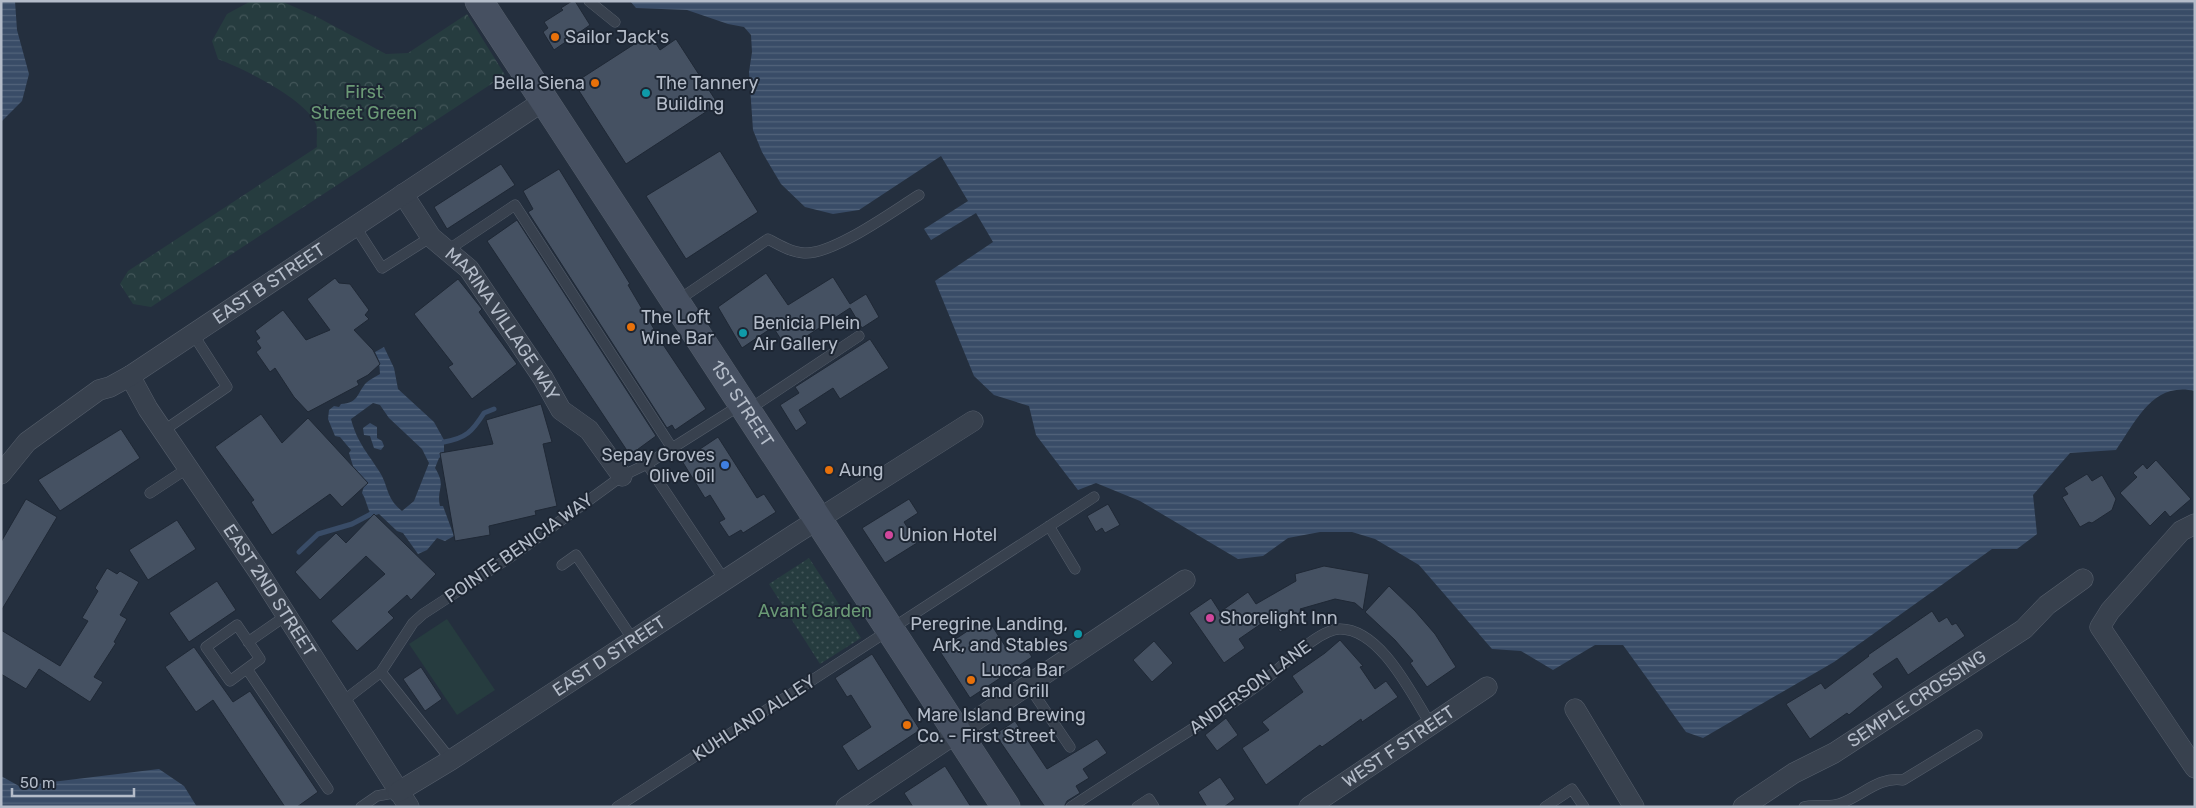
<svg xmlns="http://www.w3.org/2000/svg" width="2196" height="808" viewBox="0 0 2196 808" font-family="Rubik,sans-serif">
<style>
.grass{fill:#263c3f}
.park{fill:url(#park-crowns)}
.garden{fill:url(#garden-dots)}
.water{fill:url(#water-rules);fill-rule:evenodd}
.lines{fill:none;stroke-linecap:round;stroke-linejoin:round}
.stream{stroke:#394c67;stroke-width:5}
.building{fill:#455162;stroke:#1f2835}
.service-casing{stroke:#565f6c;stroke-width:11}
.minor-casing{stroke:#565f6c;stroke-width:21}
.secondary-casing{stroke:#565f6c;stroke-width:29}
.service{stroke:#38414e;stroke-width:10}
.minor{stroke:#38414e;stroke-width:20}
.secondary{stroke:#465061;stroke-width:28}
.food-dot{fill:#e8710a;stroke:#1d2633;stroke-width:2}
.culture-dot{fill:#0f9aa8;stroke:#1d2633;stroke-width:2}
.shop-dot{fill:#3f7fe0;stroke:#1d2633;stroke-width:2}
.hotel-dot{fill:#d1479c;stroke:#1d2633;stroke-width:2}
.labels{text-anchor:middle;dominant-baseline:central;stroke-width:4;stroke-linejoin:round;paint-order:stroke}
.poi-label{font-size:18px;fill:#b4bcc9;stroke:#1d2633;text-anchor:start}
.park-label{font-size:18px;fill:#6b9a76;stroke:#1d2633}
.street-label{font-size:18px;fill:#b4bcc9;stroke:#1d2633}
</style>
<defs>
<pattern id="park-crowns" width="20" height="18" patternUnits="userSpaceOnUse" patternTransform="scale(1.25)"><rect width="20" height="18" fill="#263c3f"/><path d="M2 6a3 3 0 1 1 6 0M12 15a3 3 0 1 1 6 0" fill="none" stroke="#435659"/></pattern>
<pattern id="garden-dots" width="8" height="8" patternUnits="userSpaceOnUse" patternTransform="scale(1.25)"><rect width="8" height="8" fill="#263c3f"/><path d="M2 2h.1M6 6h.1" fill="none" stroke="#435659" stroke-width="1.8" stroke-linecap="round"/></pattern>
<pattern id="water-rules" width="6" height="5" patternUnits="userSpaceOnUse" patternTransform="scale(1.25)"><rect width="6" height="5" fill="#394c67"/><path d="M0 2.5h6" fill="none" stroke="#53647b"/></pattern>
</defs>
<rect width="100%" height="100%" fill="#242f3e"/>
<path class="grass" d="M447 619 495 690 457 715 409 644Z"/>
<path class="park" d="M251 1H281L317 17 386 54 408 53 467 14 505 75 151 307 133 304 120 284 128 271 317 147C316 141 318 130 316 124 306 99 242 68 218 59L212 41 227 14Z"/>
<path class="garden" d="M809 558 861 638 820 664 769 584Z"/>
<path class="water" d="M1 1H15L17 30 29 74 22 101 1 122Z
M630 1H2195V391C2153 381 2136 421 2116 450L2070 453 2033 495 2037 534 2017 549H1992L1834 662 1703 738 1686 732 1623 645H1595L1553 670 1521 651 1492 649 1419 565 1375 539 1352 532H1320L1288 538 1263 556 1238 559 1140 501 1096 483 1078 490 1036 435 1029 406 994 395 974 376 935 281 993 242 976 213 931 240 924 229 968 201 941 156 859 210 833 214 805 207 781 184 762 152 753 130 749 72 752 52 751 35 744 27 728 24 687 10 636 8Z
M384 347 394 368 398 389 434 422 444 440V455L439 458 435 468C447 487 436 488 440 506H443L454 536 445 541 437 538 427 550 418 554 403 533 397 531 379 514 372 516C367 509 367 501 362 493L364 486 356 476 349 453 351 450 340 437 335 436 328 419 329 410 334 406 339 407 341 404C359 403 357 393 366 383 369 380 375 377 380 374L379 361 375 352ZM373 403 380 405 389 418 422 449 429 463 414 501 402 511C385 497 389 486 379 471 367 452 357 442 351 419Z
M370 423 377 427V438L382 441 384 446 381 450 374 448 370 436 364 435 363 428Z
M159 769 184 786 197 807H1V776L19 786Z"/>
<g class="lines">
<path class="stream" d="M444 442C466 438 472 432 484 413L494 409
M299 552 318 534 352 524 371 514"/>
</g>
<path class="building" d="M572 1H575L590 25 554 50 543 32 548 28 544 22 563 10 561 8Z
M650 34 660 50 676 39 718 104 626 164 574 83Z
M720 151 758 212 686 259 646 196Z
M501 164 515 185 447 229 434 207Z
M559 169 630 284 628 285 664 346 706 409 675 430 672 425 667 428 528 212 533 209 523 191Z
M517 220 656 436 630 455 487 241Z
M766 273 788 305 833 277 850 304 866 294 879 317 862 328 850 308 787 349 773 327 742 348 718 307Z
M335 278 339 283 350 284 369 310 365 315 369 319 354 330 373 350 380 364 368 375 357 381 359 385 308 412 294 397 275 368 270 372 256 352 261 348 256 341 260 338 255 331 283 310 306 340 330 330 307 299Z
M458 279 482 309 479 312 517 364 472 399 448 367 453 364 414 314Z
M870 339 889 368 840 399 833 388 799 410 807 423 796 431 780 405 799 393 795 387Z
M541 404 552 442 543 444 557 506 535 511 536 515 489 526 490 535 455 541 440 453 493 444 486 420Z
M261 414 282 443 308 418 368 483 342 507 330 494 272 535 251 502 254 500 215 447Z
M121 429 140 458 60 511 38 480Z
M718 437 757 498 764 494 776 512 743 533 741 530 729 537 719 522 725 519 710 495 705 498 682 461Z
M2156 460 2191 499 2170 517 2165 511 2150 526 2120 493 2137 477 2133 473 2143 464 2147 469Z
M2087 474 2092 481 2102 475 2116 499 2112 510 2092 523 2089 522 2080 527 2062 497 2068 494 2064 488Z
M26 499 57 517 1 611V542Z
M909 499 918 513 904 522 917 543 885 563 862 528Z
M1108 504 1120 525 1105 533 1102 528 1096 532 1087 516Z
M374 514 436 574 411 600 407 595 388 612 394 618 357 651 331 621 385 574 366 556 320 600 295 572 336 533 346 543Z
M177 520 196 549 148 580 129 550Z
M1324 566 1369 574 1363 610 1355 603 1335 599 1300 609 1305 617 1280 632 1271 617 1239 639 1245 648 1224 663 1189 613 1211 598 1220 612 1248 592 1256 604 1296 581 1295 574Z
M107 568 117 574 120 571 139 582 120 615 127 619 114 642 116 643 94 677 103 682 90 702 39 669 26 689 1 674V630L60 666 88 621 82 618 98 591 95 588Z
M217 581 236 610 189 642 169 613Z
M1389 586 1415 611 1435 634 1456 667 1427 687 1410 663 1413 661 1395 640 1365 612Z
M1932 611 1939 622 1947 617 1952 625 1956 623 1965 636 1908 675 1897 658 1873 674 1883 687 1849 715 1847 713 1810 739 1786 704 1821 683 1825 689 1869 656 1868 655Z
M987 618 1007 649 1021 640 1032 657 970 698 939 650Z
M1340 640 1363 666 1360 667 1375 689 1386 681 1398 697 1362 722 1361 719 1322 747 1320 745 1266 785 1242 748 1269 730 1262 722 1303 692 1292 676 1325 653Z
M1154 641 1173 663 1152 682 1133 660Z
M194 647 233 702 250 691 318 792 297 807H285L213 700 196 712 165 667Z
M872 654 920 730 858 771 842 746 871 727 851 695 847 697 835 678Z
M421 667 442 699 425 711 403 679Z
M1226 718 1238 735 1217 751 1205 735Z
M1015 721 1047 769 1097 739 1107 753 1083 769 1089 778 1076 786 1080 793 1067 801 1064 807H1045L995 734Z
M945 766 971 807H913L904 793Z
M1220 777 1235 799 1224 807H1207L1198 792Z"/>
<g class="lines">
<defs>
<path id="service" d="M589 1 615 22
M355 226 382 268 431 237
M448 250 515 205 672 448
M677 301 768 239C779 245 791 252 804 253 833 255 893 211 919 195
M748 410 859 336
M163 431 227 387 193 334
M647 464 725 581
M150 493 188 468
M1049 526 1075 569
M562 565 576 555 634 641
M237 625 260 659 230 681 206 647Z
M248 642 287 615
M247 669 328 789
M381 672 451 760
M1028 685 1070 747
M342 702 381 672 413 623 423 614 515 554 622 476 647 464 742 404
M361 807 377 796 398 792
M617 807 1094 497
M1071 807C1109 782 1148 757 1186 733 1215 714 1245 697 1271 675 1287 662 1320 629 1340 629 1381 629 1412 695 1431 725
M1137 807 1149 799 1154 807
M1545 807 1572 789 1584 807
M1804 807C1815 803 1828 808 1839 804 1861 797 1878 776 1903 780L1977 735"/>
<g id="minor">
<path id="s1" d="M403 194 431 237 469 269 543 378 561 410 589 430 622 476"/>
<path id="s2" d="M130 376 148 409 258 571 409 807"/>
<path id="s3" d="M1 474 27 442 99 390 110 387 130 376 545 100"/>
<path d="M2195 524 2181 531 2110 611 2100 627 2195 768"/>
<path d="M1575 709 1634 807"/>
<path id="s4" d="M398 792 451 760 795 534 973 421"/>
<path d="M846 807 1185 580"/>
<path id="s5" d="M1309 807 1487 687"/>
<path id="s6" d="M1743 807 1794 773 1834 753 2024 629 2047 605 2083 579"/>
</g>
<g id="secondary">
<path id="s7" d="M479 1 1006 807"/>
</g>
</defs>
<use href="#service" class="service-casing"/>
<use href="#minor" class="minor-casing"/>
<use href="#secondary" class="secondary-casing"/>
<use href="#service" class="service"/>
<use href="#minor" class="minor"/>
<use href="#secondary" class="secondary"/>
</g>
<g class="food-dot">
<circle cx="555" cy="37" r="5"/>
<circle cx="595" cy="83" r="5"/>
<circle cx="631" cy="327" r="5"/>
<circle cx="829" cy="470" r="5"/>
<circle cx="971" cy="680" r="5"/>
<circle cx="907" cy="725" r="5"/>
</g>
<g class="culture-dot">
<circle cx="646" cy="93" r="5"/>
<circle cx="743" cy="333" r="5"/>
<circle cx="1078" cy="634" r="5"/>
</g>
<circle class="shop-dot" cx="725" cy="465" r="5"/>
<g class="hotel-dot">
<circle cx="889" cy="535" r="5"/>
<circle cx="1210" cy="618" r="5"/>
</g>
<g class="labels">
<g class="poi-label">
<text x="565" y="37">Sailor Jack's</text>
<text x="585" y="83" text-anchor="end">Bella Siena</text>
<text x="656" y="83">The Tannery<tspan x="656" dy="21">Building</tspan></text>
<text x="641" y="317">The Loft<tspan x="641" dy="21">Wine Bar</tspan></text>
<text x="753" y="323">Benicia Plein<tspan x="753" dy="21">Air Gallery</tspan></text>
<text x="715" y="455" text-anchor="end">Sepay Groves<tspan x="715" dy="21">Olive Oil</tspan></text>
<text x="839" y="470">Aung</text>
<text x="899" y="535">Union Hotel</text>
<text x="1220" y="618">Shorelight Inn</text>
<text x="1068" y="624" text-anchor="end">Peregrine Landing,<tspan x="1068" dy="21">Ark, and Stables</tspan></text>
<text x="981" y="670">Lucca Bar<tspan x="981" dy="21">and Grill</tspan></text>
<text x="917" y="715">Mare Island Brewing<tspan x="917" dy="21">Co. - First Street</tspan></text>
</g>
<g class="park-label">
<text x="364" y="92">First<tspan x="364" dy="21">Street Green</tspan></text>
<text x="815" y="611">Avant Garden</text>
</g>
<g class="street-label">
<text stroke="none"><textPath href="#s3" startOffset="331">EAST B STREET</textPath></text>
<text stroke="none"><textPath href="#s1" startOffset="165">MARINA VILLAGE WAY</textPath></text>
<text stroke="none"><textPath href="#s7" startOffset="481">1ST STREET</textPath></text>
<text transform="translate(519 548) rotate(-35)">POINTE BENICIA WAY</text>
<text stroke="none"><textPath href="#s2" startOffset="256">EAST 2ND STREET</textPath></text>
<text stroke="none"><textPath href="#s4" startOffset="251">EAST D STREET</textPath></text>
<text transform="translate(1250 687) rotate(-36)">ANDERSON LANE</text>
<text stroke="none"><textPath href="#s6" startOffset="205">SEMPLE CROSSING</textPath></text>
<text transform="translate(754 718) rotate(-33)">KUHLAND ALLEY</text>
<text stroke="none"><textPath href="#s5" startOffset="108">WEST F STREET</textPath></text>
</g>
</g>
<rect width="2196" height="808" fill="none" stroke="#b4bcc9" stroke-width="5"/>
<path d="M12 788v8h122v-8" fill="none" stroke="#b4bcc9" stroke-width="2.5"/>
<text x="20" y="788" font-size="15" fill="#b4bcc9" stroke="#1d2633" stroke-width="4" paint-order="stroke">50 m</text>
</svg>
